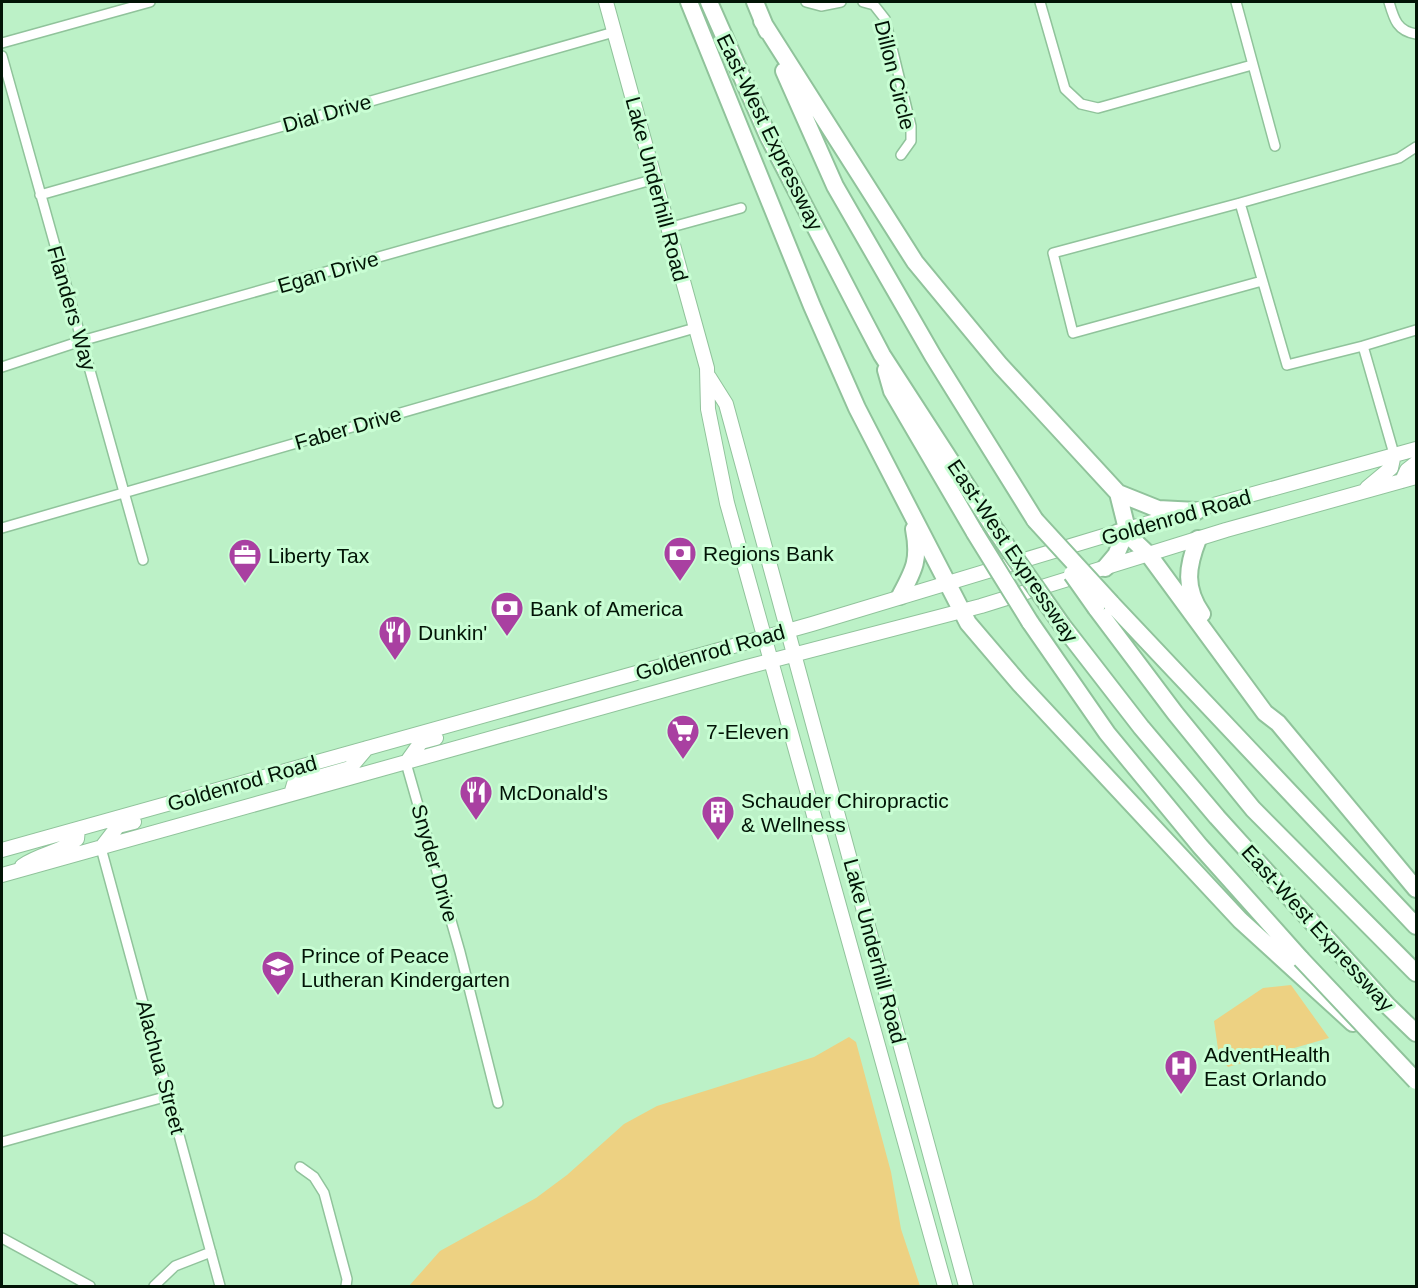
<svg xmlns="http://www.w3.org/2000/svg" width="1418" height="1288" viewBox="0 0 1418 1288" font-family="Helvetica,sans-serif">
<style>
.green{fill:#edd182}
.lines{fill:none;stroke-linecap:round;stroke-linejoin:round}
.street-casing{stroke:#90c39b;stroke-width:12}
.secondary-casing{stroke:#90c39b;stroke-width:16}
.highway-casing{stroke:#90c39b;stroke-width:20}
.street{stroke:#fff;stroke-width:9}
.secondary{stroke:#fff;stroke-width:14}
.highway{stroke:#fff;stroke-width:16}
.highway-bridge-casing{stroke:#90c39b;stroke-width:20;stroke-linecap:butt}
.highway-bridge{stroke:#fff;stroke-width:16}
.labels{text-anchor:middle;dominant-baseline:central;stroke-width:6;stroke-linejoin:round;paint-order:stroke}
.street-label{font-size:21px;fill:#021406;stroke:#c9fed4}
.poi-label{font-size:21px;fill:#021406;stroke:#c9fed4;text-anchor:start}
</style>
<rect width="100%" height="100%" fill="#bcf1c7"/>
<path class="green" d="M1291 985 1329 1038 1228 1067 1219 1056 1214 1021 1263 988Z
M849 1037 856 1042 891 1172 901 1229 920 1286H409L440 1251 536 1198 567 1175 624 1124 657 1106 814 1057Z"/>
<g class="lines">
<defs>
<path id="street" d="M806 2 821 6 841 2
M863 2 874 5 885 19 911 126V141L901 155
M1040 2 1065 89 1081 104 1098 108 1252 65
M1236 2 1275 146
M1389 2C1394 19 1397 31 1416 34
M2 43 150 2
M2 56 143 560
M40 195 614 32
M1240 203 1399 158 1416 147
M668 228 741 208
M1262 281 1073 333 1053 253 1240 203 1287 365 1363 346 1394 454
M1363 346 1416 330
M2 367 81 341 655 179
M2 528 695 328
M406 763 460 952 498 1103
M101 848 220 1286
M2 1142 168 1096
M300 1167 314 1177 324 1193 347 1279 346 1286
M2 1238 90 1286
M154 1286 175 1266 211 1252"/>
<path id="secondary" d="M606 2 707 368 708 409 727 503 945 1286
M709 377 726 404 966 1286
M1402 481 1407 470 1416 463
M1367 488 1391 468 1394 454
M406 763 421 742 436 738
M291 794 294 784 350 768 367 748
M101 848 118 826 134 822
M2 850 812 624 1127 529 1416 449
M22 866C41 853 62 852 77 839L78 829
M2 875 743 668 981 606 1226 530 1416 477"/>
<path id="highway" d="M689 2 812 306 857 408 968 623 1020 684 1240 920 1353 1023
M709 2 768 136 861 315 882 355 996 531
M755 2 767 31
M762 21 915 262 1000 365 1118 493 1127 529 1116 555 1105 568
M784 71 835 186 933 356 1035 520
M886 370 892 391 975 533
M1118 493 1158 509 1197 511
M1118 533 1131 538 1149 555 1265 713 1278 723 1416 889
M1198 539C1187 567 1184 588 1202 614
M900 596C914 570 920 560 914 529
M1111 603 1416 926
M1096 608 1175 713 1253 809 1416 973
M1030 622 1107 733 1200 846 1301 959
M1062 625 1141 727 1217 817 1388 1006 1416 1033"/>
</defs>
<use href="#street" class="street-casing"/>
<use href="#secondary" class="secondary-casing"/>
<use href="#highway" class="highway-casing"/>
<use href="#street" class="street"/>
<use href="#secondary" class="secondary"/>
<use href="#highway" class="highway"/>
<defs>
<path id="highway-bridge" d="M1035 520 1111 603
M996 531 1062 625
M975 533 1030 622
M1072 574 1096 608
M1301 959 1416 1081"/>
</defs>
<use href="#highway-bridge" class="highway-bridge-casing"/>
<use href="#highway-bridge" class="highway-bridge"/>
</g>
<defs>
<symbol id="bank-pin" viewBox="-11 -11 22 30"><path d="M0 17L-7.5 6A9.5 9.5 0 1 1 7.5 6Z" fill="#a940a1" stroke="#c9fed4"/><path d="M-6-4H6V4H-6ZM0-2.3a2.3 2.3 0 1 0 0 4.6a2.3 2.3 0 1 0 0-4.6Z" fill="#fff"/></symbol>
<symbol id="office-pin" viewBox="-11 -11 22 30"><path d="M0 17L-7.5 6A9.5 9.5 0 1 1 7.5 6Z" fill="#a940a1" stroke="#c9fed4"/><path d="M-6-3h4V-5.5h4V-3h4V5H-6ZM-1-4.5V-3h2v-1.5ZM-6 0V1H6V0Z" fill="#fff"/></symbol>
<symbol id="restaurant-pin" viewBox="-11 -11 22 30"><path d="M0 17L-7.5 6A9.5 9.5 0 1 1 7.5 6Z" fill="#a940a1" stroke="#c9fed4"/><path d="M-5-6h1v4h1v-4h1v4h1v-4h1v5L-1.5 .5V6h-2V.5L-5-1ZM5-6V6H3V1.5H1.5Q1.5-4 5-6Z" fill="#fff"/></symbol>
<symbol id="supermarket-pin" viewBox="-11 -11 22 30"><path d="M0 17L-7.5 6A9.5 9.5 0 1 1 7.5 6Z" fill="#a940a1" stroke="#c9fed4"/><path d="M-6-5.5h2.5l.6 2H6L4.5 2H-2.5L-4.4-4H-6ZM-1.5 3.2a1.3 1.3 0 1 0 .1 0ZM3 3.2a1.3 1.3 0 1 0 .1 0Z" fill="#fff"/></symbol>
<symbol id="building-pin" viewBox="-11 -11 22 30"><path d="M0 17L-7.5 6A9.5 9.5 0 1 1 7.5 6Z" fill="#a940a1" stroke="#c9fed4"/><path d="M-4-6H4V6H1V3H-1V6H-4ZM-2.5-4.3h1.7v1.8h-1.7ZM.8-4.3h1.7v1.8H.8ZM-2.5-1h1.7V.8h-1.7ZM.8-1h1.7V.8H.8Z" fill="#fff"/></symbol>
<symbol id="school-pin" viewBox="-11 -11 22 30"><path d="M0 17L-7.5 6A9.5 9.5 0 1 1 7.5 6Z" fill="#a940a1" stroke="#c9fed4"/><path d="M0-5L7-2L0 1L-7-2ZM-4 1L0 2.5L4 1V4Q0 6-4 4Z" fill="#fff"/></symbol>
<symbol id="hospital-pin" viewBox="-11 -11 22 30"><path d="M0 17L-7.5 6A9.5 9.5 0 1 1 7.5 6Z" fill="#a940a1" stroke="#c9fed4"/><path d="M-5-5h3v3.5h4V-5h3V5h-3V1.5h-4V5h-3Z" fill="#fff"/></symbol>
</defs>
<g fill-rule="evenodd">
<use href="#bank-pin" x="661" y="534" width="38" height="52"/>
<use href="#office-pin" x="226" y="536" width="38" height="52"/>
<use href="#bank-pin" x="488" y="589" width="38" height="52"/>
<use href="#restaurant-pin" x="376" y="613" width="38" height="52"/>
<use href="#supermarket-pin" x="664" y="712" width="38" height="52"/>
<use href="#restaurant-pin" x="457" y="773" width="38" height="52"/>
<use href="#building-pin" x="699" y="793" width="38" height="52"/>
<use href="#school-pin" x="259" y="948" width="38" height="52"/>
<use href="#hospital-pin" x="1162" y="1047" width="38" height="52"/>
</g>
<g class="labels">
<g class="street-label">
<text transform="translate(895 75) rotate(76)">Dillon Circle</text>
<text transform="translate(327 113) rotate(-16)">Dial Drive</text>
<text transform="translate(770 132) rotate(64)">East-West Expressway</text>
<text transform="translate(657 189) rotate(75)">Lake Underhill Road</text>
<text transform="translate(328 272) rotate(-16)">Egan Drive</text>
<text transform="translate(72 308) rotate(74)">Flanders Way</text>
<text transform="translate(348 428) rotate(-16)">Faber Drive</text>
<text transform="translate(1176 517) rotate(-16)">Goldenrod Road</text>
<text transform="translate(1013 551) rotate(56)">East-West Expressway</text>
<text transform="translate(710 652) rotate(-16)">Goldenrod Road</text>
<text transform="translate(242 783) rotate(-16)">Goldenrod Road</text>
<text transform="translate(435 863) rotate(74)">Snyder Drive</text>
<text transform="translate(1318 928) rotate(48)">East-West Expressway</text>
<text transform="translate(875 951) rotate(75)">Lake Underhill Road</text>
<text transform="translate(161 1067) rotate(75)">Alachua Street</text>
</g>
<g class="poi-label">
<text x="703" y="553">Regions Bank</text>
<text x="268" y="555">Liberty Tax</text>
<text x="530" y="608">Bank of America</text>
<text x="418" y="632">Dunkin'</text>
<text x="706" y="731">7-Eleven</text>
<text x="499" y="792">McDonald's</text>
<text x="741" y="800">Schauder Chiropractic<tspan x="741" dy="24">&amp; Wellness</tspan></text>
<text x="301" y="955">Prince of Peace<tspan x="301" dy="24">Lutheran Kindergarten</tspan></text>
<text x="1204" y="1054">AdventHealth<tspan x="1204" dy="24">East Orlando</tspan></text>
</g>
</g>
<rect width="1418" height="1288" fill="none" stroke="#021406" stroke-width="6"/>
</svg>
